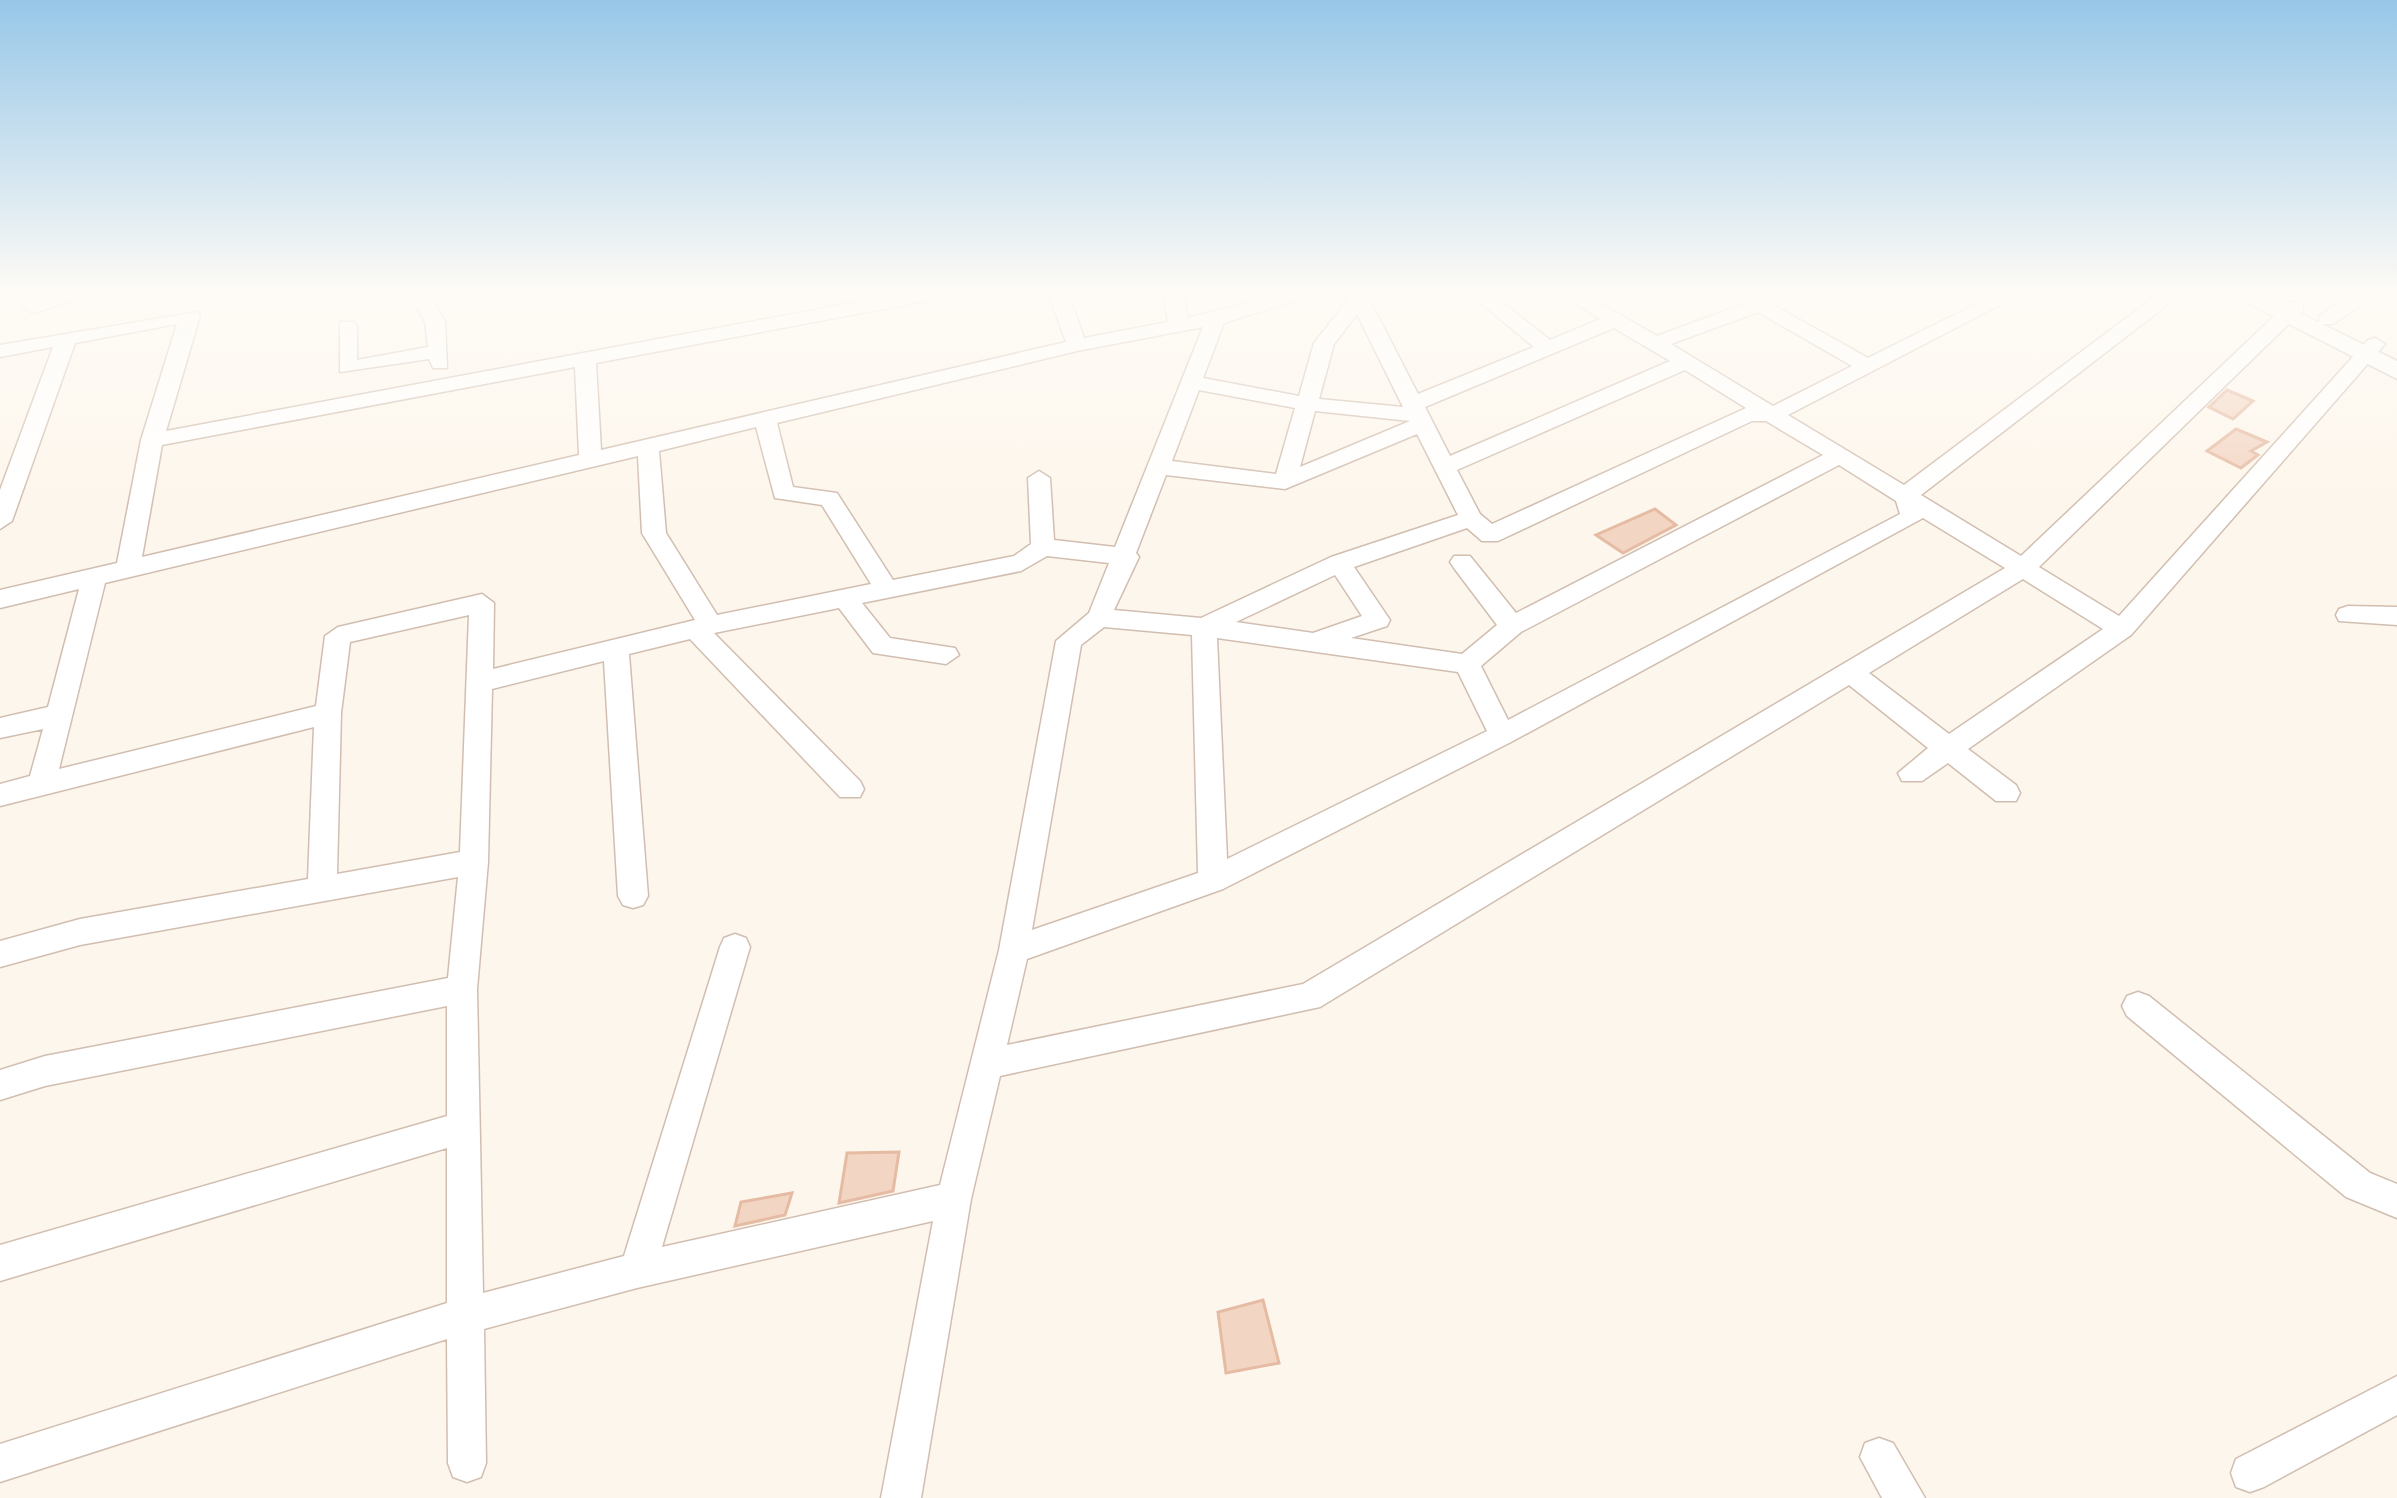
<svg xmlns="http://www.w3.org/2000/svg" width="2397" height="1498" viewBox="0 0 2397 1498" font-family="Overpass,sans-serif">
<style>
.building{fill:#f3d5c3;stroke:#e6bba3;stroke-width:3}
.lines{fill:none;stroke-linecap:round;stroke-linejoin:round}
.minor-casing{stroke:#d1beb0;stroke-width:3}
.tertiary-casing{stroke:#d1beb0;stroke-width:3}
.minor{fill:#fff;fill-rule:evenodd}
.tertiary{fill:#fff;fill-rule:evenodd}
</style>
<rect width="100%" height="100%" fill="#fdf6ec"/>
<path class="building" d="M2227 390 2253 401 2233 419 2209 407Z
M2236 429 2267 442 2251 451 2258 455 2241 468 2207 451Z
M1655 509 1676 525 1623 553 1596 535Z
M899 1152 893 1191 839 1203 847 1153Z
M792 1193 785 1215 735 1226 741 1202Z
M1263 1300 1279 1363 1226 1373 1218 1312Z"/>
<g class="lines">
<defs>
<path id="minor" d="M25 295H93L33 313 23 307Z
M410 295H430L445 322 447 368H433L429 359 340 372V322H354L357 326V360L428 347 425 322Z
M894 295H936L926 301 596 363 601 450 1066 342 1049 295H1069L1084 338 1168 322 1164 295H1184L1187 318 1281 295H1313L1224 323 1203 378 1299 396 1314 343 1349 299 1347 295H1367L1418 394 1534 347 1471 295H1493L1550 340 1600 319 1562 295H1586L1657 336 1744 304 1745 297 1797 295 1775 306 1868 358 1994 295H2019L1788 415 1904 485 2157 295H2180L1921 495 2021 556 2289 302H2303V310L2039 567 2119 616 2368 340 2375 338 2385 344 2131 635 1968 749 2016 785 2020 793 2016 801H1996L1948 763 1922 781H1902L1898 773 1928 748 1849 685 1320 1007 1000 1076 971 1199 921 1498H881L933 1221 637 1288 484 1329 486 1463 481 1477 467 1482 453 1477 448 1463 447 1339 0 1482V1444L447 1303V1148L0 1281V1245L447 1116V1006L45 1086 0 1100V1070L45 1056 448 978 458 877 80 945 0 967V941L80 919 308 879 314 727 0 806V784L30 776 43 729 0 738V718L48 707 79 589 0 608V590L117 563 141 440 177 324 75 343 12 521 0 529V490L53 347 0 357V345L197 312 200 316 166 431ZM1758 312 1852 366 1773 406 1671 344ZM1357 314 1403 407 1319 399 1334 344ZM1203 327 1115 547 1054 540 1050 478 1039 471 1028 478 1031 544 1014 556 893 580 837 493 793 487 777 423 1077 351ZM1614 328 1670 361 1450 456 1425 407ZM575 367 579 455 142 557 162 445ZM1685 370 1746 408 1492 524 1480 514 1457 470ZM1199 390 1295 408 1276 474 1172 461ZM1315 411 1410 421 1300 467ZM1752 421H1766L1823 455 1516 613 1470 556H1454L1450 562 1454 568 1497 625 1462 654 1351 638 1387 626 1390 620 1354 567 1467 528 1482 541H1498ZM756 427 775 498 822 505 871 584 717 615 666 533 659 451ZM1417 434 1458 515 1331 557 1201 618 1114 610 1139 557 1136 553 1166 475 1285 489ZM638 456 642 533 695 620 493 669 494 603 482 594 338 627 325 636 316 706 59 769 105 583ZM1839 465 1896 501 1900 514 1508 720 1481 666 1521 632ZM1923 518 2005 568 1303 984 1007 1045 1027 959 1223 889 1511 742ZM1047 556 1109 563 1089 613 1056 641 999 950 940 1185 662 1247 750 947 746 938 735 934 724 938 720 947 624 1256 483 1293 477 989 488 862 492 689 604 661 618 896 623 905 633 908 643 905 648 896 629 654 690 639 840 797H860L864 789 860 781 714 633 839 608 873 653 946 664 959 655 955 648 890 638 862 603 1021 571ZM1335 575 1362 616 1313 633 1236 622ZM2023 579 2103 629 1949 734 1869 673ZM469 615 460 852 337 874 341 713 350 642ZM1104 627 1192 635 1198 873 1032 930 1081 645ZM1217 638 1458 672 1487 731 1227 859Z
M2352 295H2376L2333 324H2319V316Z
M2348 606 2397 607V625L2339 621 2336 615 2339 609Z
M2138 992 2149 996 2370 1173 2397 1184V1218L2346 1197 2127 1016 2122 1006 2127 996Z
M2397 1376V1415L2264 1487 2250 1492 2236 1487 2231 1473 2236 1459Z
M1879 1438 1893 1443 1925 1498H1882L1860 1457 1865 1443Z"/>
<path id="tertiary" d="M2232 295H2263L2397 361V379Z"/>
</defs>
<use href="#minor" class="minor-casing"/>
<use href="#tertiary" class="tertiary-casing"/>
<use href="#minor" class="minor"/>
<use href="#tertiary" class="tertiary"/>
</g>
<linearGradient id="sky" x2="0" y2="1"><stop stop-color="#97c7e8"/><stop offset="0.58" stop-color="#fefbf6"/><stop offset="1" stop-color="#fefbf6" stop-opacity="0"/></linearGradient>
<rect width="2397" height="505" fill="url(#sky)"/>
</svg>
